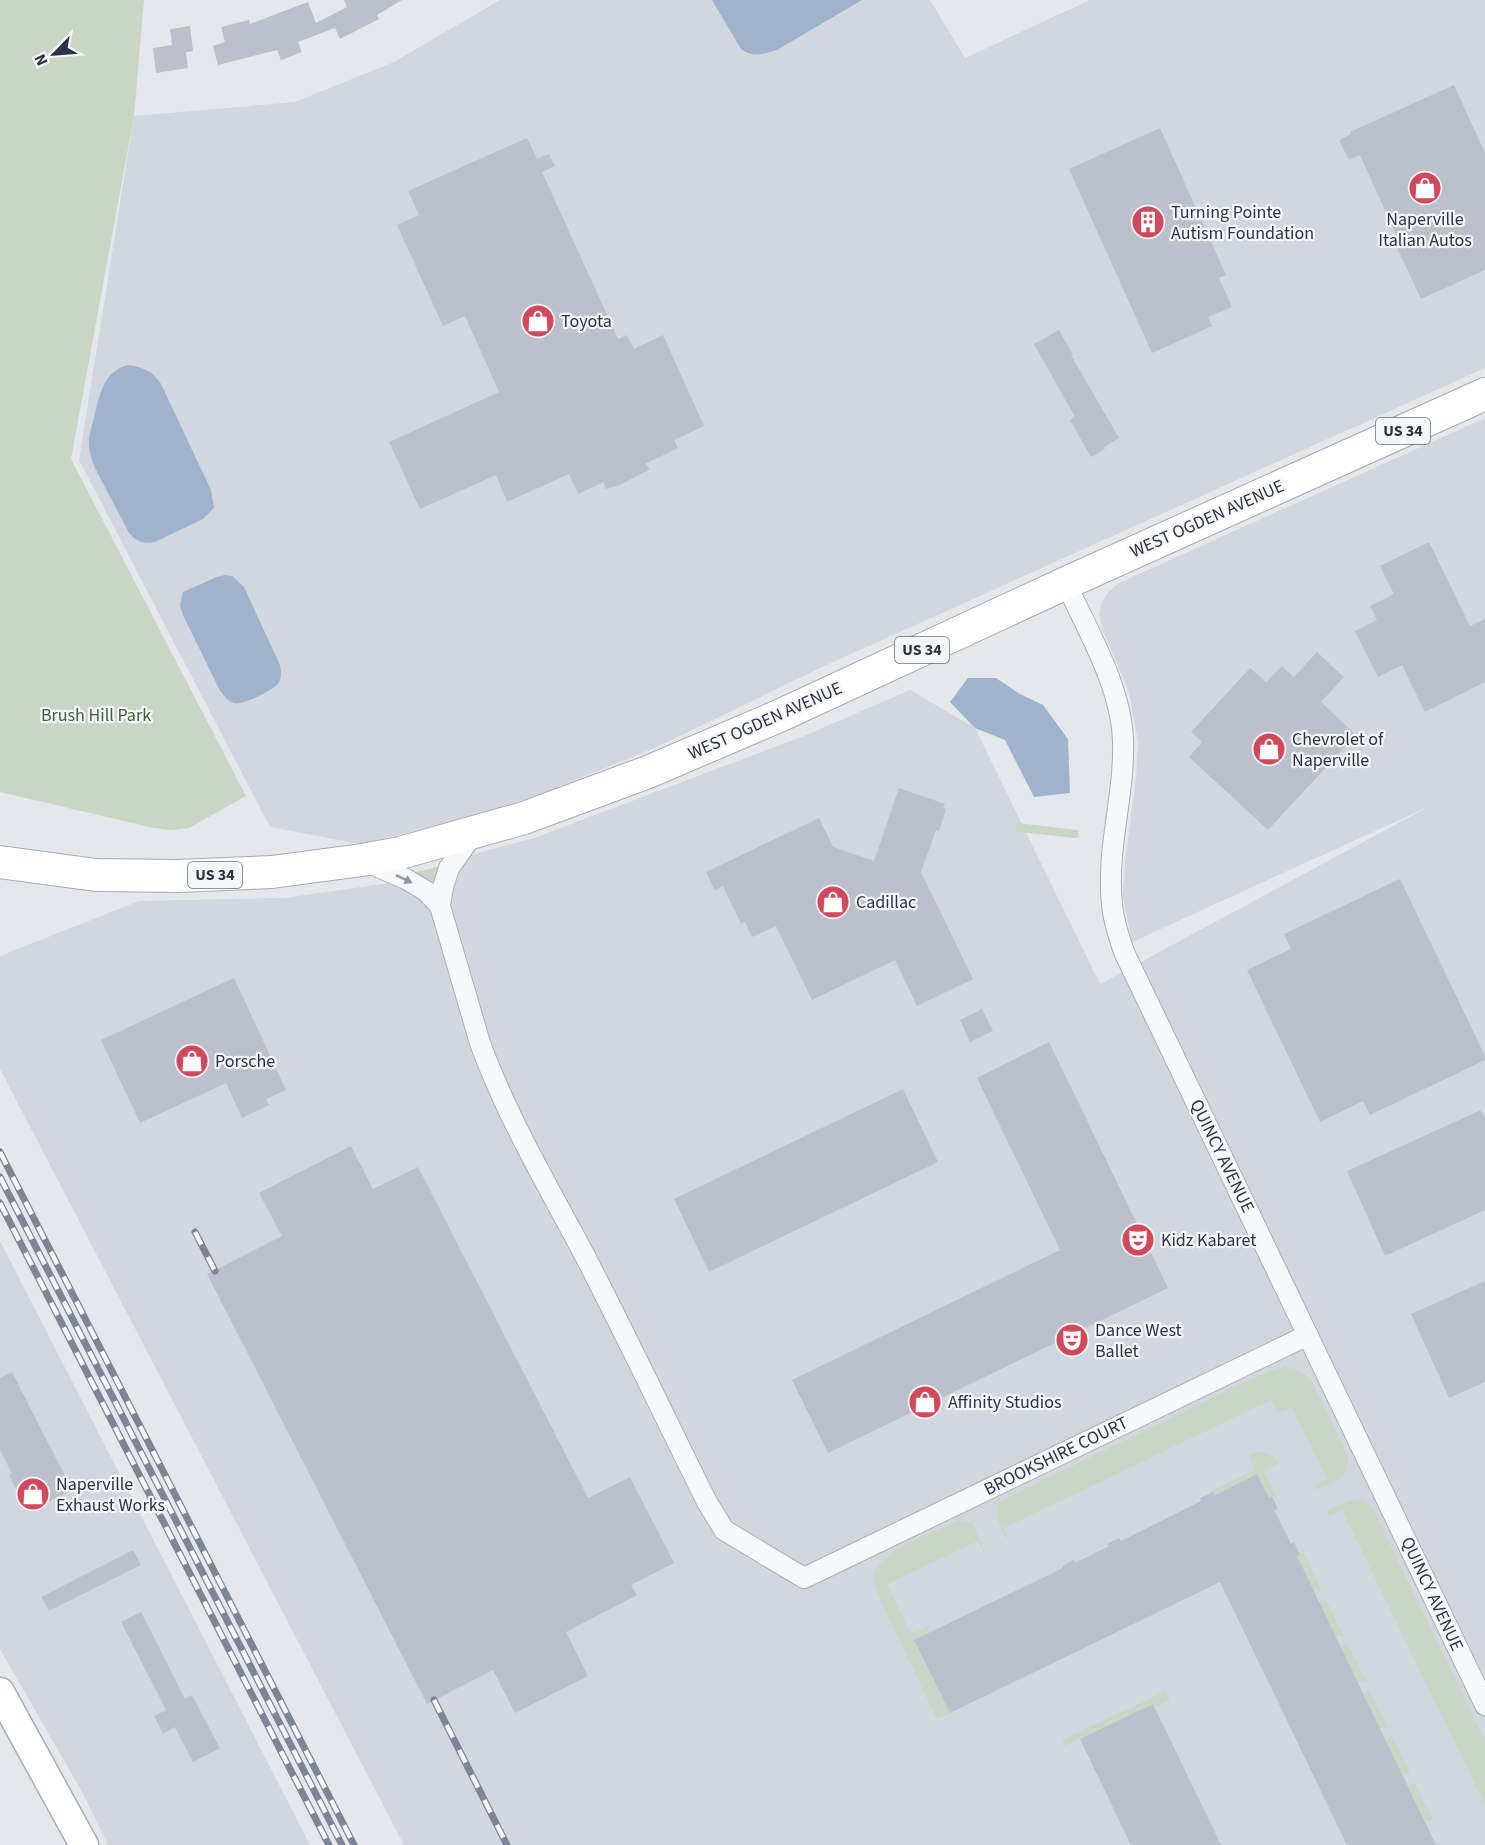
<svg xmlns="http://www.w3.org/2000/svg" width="1485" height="1845" viewBox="0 0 1485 1845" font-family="'Source Sans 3',sans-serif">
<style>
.built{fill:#d2d6de}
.green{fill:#c9d6c5}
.water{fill:#9fb4cc}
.building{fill:#bbc0ca}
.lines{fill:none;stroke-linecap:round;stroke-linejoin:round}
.minor-casing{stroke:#a9aeb7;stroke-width:22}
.secondary-casing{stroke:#a9aeb7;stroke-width:31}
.primary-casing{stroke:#a3abb8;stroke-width:34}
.minor{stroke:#f7f8fa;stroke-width:20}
.secondary{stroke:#fff;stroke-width:28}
.primary{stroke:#fff;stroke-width:32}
.rail-casing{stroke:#7d8696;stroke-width:7}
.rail{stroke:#f4f6f9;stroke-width:4.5;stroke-dasharray:14;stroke-linecap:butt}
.oneway{fill:#9196a0}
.labels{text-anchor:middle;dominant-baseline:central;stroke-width:4.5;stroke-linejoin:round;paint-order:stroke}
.shield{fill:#f4f6f9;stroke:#676e7b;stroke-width:1.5}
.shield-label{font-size:16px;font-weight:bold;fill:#2b3445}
.poi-label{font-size:18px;fill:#2b3445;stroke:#f4f6f9;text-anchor:start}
.street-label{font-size:18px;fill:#2b3445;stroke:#f4f6f9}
.park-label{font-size:18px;fill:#3f6138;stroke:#f4f6f9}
</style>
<rect width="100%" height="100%" fill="#e4e7ec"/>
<path class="built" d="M500 0H930L965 58 1090 0H1485V368L820 668 657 747 551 790 472 817 360 844 270 827 79 460 134 116 295 102 394 62Z
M1485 418V1845H404L0 1069V956L139 901 284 898 390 883 485 851 534 838 804 736 910 690 975 728 1100 984 1430 806 1132 942 1123 897 1125 862 1136 779 1138 742 1129 692 1103 631 1099 614 1102 602 1109 591 1119 583Z
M0 1241 310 1845H108L81 1790 0 1649Z"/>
<path class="green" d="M0 0H144L134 116 71 459 246 796 189 828 171 830 154 828 0 792Z
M1018 823 1077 830 1078 831 1079 837 1075 838 1020 832 1017 831 1015 827Z
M445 865 438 895 408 874Z
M1283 1367C1297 1368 1304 1373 1313 1384L1348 1457C1349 1481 1335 1481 1316 1490L1314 1486 1327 1479 1292 1407 1278 1413 1271 1400 1004 1528 1010 1542C1001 1530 994 1518 998 1502L1268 1371Z
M1256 1452 1265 1453 1274 1457 1278 1464 1264 1471 1277 1499 1272 1496 1269 1498 1257 1474 1215 1495 1213 1492H1209L1255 1470 1249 1456Z
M1359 1499 1367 1502 1372 1507 1485 1741V1805L1342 1510 1329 1516 1326 1511 1352 1500Z
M959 1520 972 1523 982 1544 985 1554 978 1541 887 1584 911 1634 927 1627 929 1633 914 1641 950 1713 937 1719 880 1600C877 1591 871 1581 875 1572 882 1550 939 1530 959 1520Z
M1303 1551 1322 1591 1316 1589 1313 1591 1297 1556Z
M1325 1598 1344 1637 1338 1635 1336 1637 1319 1602Z
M1347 1643 1367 1683 1361 1681 1358 1683 1341 1648Z
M1369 1689 1389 1729 1384 1727 1380 1729 1364 1694Z
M1166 1691 1170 1700 1155 1707 1153 1705 1065 1746 1062 1740Z
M1392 1735 1411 1776 1406 1773 1402 1775 1386 1741Z
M1414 1782 1433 1820 1425 1821 1408 1786Z"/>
<path class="water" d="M712 0H862L777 50C764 54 753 58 741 49Z
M128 365C143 367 152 371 161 384L211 490 214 508 203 519 155 542C143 544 137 542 129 533L95 468C92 460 88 450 89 440 89 433 93 424 94 417 100 395 103 371 128 365Z
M225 575 232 576 244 587 280 665C281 671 282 678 278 684 272 691 243 705 234 703 228 702 224 695 220 691L183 615 180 606 183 592 217 577Z
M968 678H996L1020 694 1043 705 1068 739 1070 793 1034 797 1005 740 975 728 950 702Z"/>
<path class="building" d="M344 0H402L377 15 379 19 340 39 335 28 298 42 302 52 281 60 277 50 218 65 213 46 225 42 221 27 249 20 250 24 308 2 316 23 347 7Z
M190 26 193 51 186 52 188 68 156 73 153 48 172 45 170 29Z
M1454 85 1485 153V270L1421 299 1393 239 1397 237 1360 155 1349 160 1339 140 1351 134 1350 132Z
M1160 128 1226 275 1219 278 1232 307 1208 317 1212 326 1152 353 1069 169Z
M527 138 537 159 549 154 555 166 542 172 618 339 627 335 634 349 663 335 704 426 674 440 678 448 645 464 650 469 620 485 605 489 604 482 578 494 569 474 507 502 496 475 420 509 389 442 499 392 465 316 443 326 397 225 419 215 408 191Z
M1059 330 1073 355H1071L1119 438 1104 447 1105 449 1091 457 1070 420 1075 417 1034 344Z
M1429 542 1470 626 1485 619V682L1425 712 1402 665 1378 677 1355 631 1377 620 1370 606 1394 594 1380 566Z
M1317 652 1344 677 1321 702 1356 735 1268 830 1189 757 1202 742 1191 732 1250 668 1266 682 1282 666 1294 677Z
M899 788 945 804 943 808 946 809 939 831 936 830 921 872 973 979 917 1006 895 960 812 1000 776 926 752 937 745 922 741 924 723 886 715 891 706 872 819 818 833 847 874 861Z
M1400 879 1485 1056V1060L1370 1115 1363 1101 1320 1122 1247 970 1291 949 1284 934Z
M234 978 286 1090 266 1099 269 1105 242 1118 226 1083 140 1123 101 1040Z
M982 1009 993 1031 970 1042 960 1020Z
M1049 1042 1168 1288 828 1453 792 1380 1060 1250 977 1078Z
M903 1089 938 1162 709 1272 674 1199Z
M1481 1110 1485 1118V1210L1385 1256 1347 1171Z
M351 1146 373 1189 418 1167 588 1498 630 1477 674 1563 631 1585 637 1595 566 1632 588 1676 515 1713 493 1670 427 1704 207 1274 282 1236 259 1193Z
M1485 1281V1382L1449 1398 1411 1314Z
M12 1372 72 1490 28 1512 9 1475 12 1474 0 1450V1378Z
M1257 1474 1269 1498 1272 1496 1278 1509 1274 1510 1291 1544 1294 1542 1300 1555 1297 1556 1436 1845H1347L1220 1582 950 1713 914 1640 1063 1568 1062 1566 1074 1560 1075 1563 1109 1546 1107 1544 1119 1538 1121 1541 1201 1501 1200 1498 1213 1492 1215 1495Z
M133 1550 141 1565 49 1611 41 1597Z
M141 1612 185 1699 192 1695 220 1748 193 1762 175 1727 163 1734 154 1716 166 1710 121 1622Z
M1153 1704 1221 1845H1131L1080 1739Z"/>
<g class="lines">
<defs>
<path id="minor" d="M1066 583C1088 632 1121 686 1123 740 1125 795 1106 849 1112 904 1113 920 1119 937 1124 952L1485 1705
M474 833 449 868 443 887 440 906 480 1043C507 1117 548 1186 585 1256 627 1337 666 1420 707 1502L724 1530 804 1578 1308 1335
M364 861 406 879 426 891 440 906"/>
<path id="secondary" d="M0 1692 84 1845"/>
<path id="primary" d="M0 862 96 875 178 876 272 872 362 860 400 853 524 818 648 772 779 716 1066 583 1485 394"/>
</defs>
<use href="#minor" class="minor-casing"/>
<use href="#secondary" class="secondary-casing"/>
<use href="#primary" class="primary-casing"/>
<use href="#minor" class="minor"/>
<use href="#secondary" class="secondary"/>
<use href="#primary" class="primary"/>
<defs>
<path id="rail" d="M0 1152 354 1845
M0 1177 342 1845
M0 1203 329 1845
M195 1232 215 1271
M434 1700 507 1845"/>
</defs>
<use href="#rail" class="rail-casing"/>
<use href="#rail" class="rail"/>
</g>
<defs><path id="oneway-solid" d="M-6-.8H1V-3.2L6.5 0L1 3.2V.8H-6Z" transform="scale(1.5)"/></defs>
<use class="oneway" href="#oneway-solid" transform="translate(404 879) rotate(26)"/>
<defs>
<symbol id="shop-disc" viewBox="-11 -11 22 22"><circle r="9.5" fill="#d1495b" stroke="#f4f6f9"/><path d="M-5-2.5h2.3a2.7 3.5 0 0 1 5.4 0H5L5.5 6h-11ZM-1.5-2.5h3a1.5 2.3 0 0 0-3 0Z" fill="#fff"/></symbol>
<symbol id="building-disc" viewBox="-11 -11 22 22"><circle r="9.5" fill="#d1495b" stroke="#f4f6f9"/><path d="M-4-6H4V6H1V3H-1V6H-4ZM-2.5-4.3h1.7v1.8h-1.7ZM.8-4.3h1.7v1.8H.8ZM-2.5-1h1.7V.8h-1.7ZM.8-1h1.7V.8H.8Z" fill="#fff"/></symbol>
<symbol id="theatre-disc" viewBox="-11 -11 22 22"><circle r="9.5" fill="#d1495b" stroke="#f4f6f9"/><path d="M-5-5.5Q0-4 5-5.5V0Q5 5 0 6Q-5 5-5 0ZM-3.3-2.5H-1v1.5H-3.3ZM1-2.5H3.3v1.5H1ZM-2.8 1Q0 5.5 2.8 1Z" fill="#fff"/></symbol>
</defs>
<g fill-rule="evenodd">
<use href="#shop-disc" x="1406" y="169" width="38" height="38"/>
<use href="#building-disc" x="1129" y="203" width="38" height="38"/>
<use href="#shop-disc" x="519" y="302" width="38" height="38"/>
<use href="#shop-disc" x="1250" y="730" width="38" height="38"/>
<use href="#shop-disc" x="814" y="883" width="38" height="38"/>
<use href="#shop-disc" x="173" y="1042" width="38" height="38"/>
<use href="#theatre-disc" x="1119" y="1221" width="38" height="38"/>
<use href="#theatre-disc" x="1053" y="1321" width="38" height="38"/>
<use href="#shop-disc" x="906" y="1383" width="38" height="38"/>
<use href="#shop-disc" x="14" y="1475" width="38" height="38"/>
</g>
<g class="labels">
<g class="shield">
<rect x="1376" y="418" width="54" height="26" rx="4.5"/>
<rect x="895" y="637" width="54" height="26" rx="4.5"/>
<rect x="188" y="862" width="54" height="26" rx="4.5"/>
</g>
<g class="shield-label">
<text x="1403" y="431">US 34</text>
<text x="922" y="650">US 34</text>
<text x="215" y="875">US 34</text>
</g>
<g class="poi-label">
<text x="1171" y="212">Turning Pointe<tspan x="1171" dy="21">Autism Foundation</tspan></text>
<text x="1425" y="219" text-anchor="middle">Naperville<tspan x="1425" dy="21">Italian Autos</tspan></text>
<text x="561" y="321">Toyota</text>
<text x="1292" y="739">Chevrolet of<tspan x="1292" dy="21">Naperville</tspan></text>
<text x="856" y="902">Cadillac</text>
<text x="215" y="1061">Porsche</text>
<text x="1161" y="1240">Kidz Kabaret</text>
<text x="1095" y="1330">Dance West<tspan x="1095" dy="21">Ballet</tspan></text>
<text x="948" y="1402">Affinity Studios</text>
<text x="56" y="1484">Naperville<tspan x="56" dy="21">Exhaust Works</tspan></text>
</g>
<g class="street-label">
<text transform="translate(1207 519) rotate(-24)">WEST OGDEN AVENUE</text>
<text transform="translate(765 721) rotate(-24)">WEST OGDEN AVENUE</text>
<text transform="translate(1222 1156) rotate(64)">QUINCY AVENUE</text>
<text transform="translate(1056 1456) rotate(-26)">BROOKSHIRE COURT</text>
<text transform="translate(1432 1594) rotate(65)">QUINCY AVENUE</text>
</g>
<g class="park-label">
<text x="96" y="715">Brush Hill Park</text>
</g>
</g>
<g transform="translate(54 54) rotate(245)" stroke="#f4f6f9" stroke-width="4.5" paint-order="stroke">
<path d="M0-4.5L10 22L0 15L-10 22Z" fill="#2b3445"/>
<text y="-9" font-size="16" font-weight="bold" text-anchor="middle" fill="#2b3445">N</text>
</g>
</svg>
